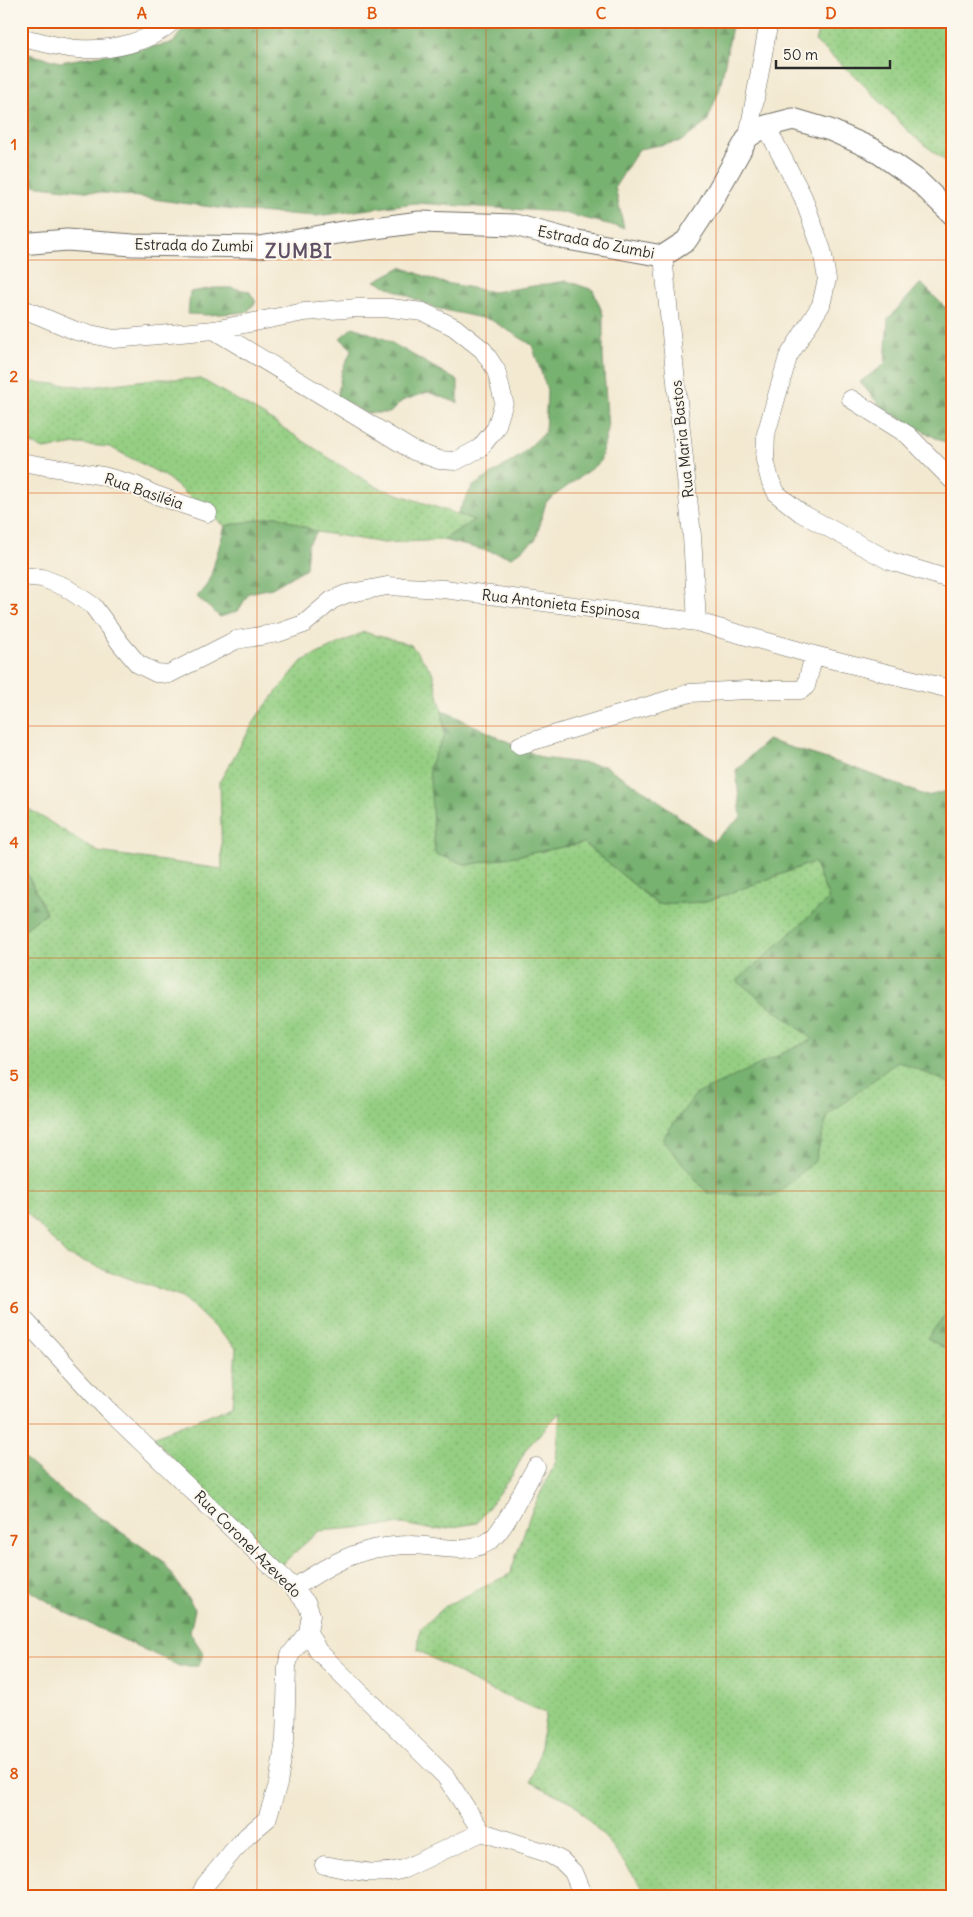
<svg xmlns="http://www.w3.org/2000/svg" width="973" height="1917" viewBox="0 0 973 1917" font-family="Delius,sans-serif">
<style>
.grass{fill:url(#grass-dots);stroke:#607d57}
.forest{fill:url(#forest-firs);stroke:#526e4e}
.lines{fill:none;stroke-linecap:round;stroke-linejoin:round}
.minor-casing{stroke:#716e65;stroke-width:19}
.tertiary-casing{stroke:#716e65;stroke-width:23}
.minor{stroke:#fff;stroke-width:18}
.tertiary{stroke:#fff;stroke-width:21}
.grid{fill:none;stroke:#df570e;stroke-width:1;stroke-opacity:0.55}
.labels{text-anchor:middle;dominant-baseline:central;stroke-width:4;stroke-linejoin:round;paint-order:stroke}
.street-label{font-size:15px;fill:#2b2b2b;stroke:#fbf7ec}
.district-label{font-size:20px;font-weight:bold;letter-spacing:1px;fill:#605065;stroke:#fbf7ec}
.neatline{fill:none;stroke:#df570e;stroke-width:2}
.grid-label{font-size:16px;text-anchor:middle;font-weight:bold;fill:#df570e}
</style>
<defs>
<pattern id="grass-dots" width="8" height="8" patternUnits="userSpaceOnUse" patternTransform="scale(1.25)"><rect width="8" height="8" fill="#95cf83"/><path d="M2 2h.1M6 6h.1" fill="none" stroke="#81b271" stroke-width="1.8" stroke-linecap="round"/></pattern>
<pattern id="forest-firs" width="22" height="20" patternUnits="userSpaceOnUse" patternTransform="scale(1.25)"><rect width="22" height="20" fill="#78b271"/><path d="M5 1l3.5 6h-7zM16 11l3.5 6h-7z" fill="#63915d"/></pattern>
</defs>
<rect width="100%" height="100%" fill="#fbf7ec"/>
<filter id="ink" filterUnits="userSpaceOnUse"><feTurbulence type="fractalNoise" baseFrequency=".02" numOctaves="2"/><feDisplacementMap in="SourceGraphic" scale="10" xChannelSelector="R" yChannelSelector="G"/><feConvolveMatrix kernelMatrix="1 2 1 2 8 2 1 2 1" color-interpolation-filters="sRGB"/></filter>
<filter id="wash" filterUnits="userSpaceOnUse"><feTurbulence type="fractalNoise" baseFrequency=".0096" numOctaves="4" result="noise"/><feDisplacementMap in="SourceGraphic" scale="20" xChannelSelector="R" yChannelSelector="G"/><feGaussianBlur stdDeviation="1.12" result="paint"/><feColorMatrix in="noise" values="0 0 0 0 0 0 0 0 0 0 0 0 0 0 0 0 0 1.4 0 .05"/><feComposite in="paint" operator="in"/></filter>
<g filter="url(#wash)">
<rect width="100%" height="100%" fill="#f3e9d1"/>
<path class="grass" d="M821 21H952V166L912 135 859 80 815 41Z
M21 377 32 382 90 387 155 379H201L265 416 340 465 377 487 474 520 443 540 384 543 317 532 278 516 225 526 165 476 110 447 77 444 44 449 21 439Z
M364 632 411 645 432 671 442 710 445 735 429 766 467 865 584 843 657 904 706 902 814 862 829 899 814 1039 783 1053 815 1161 828 1115 898 1061 952 1084V1306L928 1337 952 1353V1896H649L607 1840 572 1802 530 1782 538 1758 546 1713 479 1685 418 1650 420 1629 447 1605 510 1574 530 1515 556 1461 560 1412 526 1449 513 1474 477 1523 434 1530 403 1524 319 1531 274 1571 153 1437 232 1406 236 1348 183 1297 141 1283 67 1255 21 1207V932L46 913 21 861V804L98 852 222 869 220 781 258 715 302 661Z"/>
<path class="forest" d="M188 21H733L720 88 707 122 682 141 639 149 615 187 624 228 559 212 415 203 317 216 240 211 131 196 21 184V52L60 62 173 43Z
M401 267 440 282 493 292 567 281 593 290 603 314V357L608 429 600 462 546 502 536 539 512 557 443 540 474 520 457 514 472 487 520 456 545 432 547 390 532 345 491 320 435 308 375 281Z
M921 283 945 307 952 310V447L882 408 860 382 885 364 888 319Z
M214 288H232L249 291 256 302 247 312 209 315 188 314 190 292Z
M353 327 385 339 458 381V403L428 392 402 401 390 413H365L337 397 342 371 352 349 340 338Z
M278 516 317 532 308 544 306 568 272 588 249 593 238 611 220 617 197 597 209 582 225 526Z
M442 710 542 758 605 766 651 795 712 842 741 817 736 770 767 740 849 766 927 796 952 790V1084L898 1061 828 1115 815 1161 774 1196 708 1194 662 1139 695 1095 813 1039 737 981 829 899 814 862 706 902 657 904 584 843 467 865 435 854 429 766 445 735Z
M21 861 46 913 21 932Z
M952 1306V1353L927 1338Z
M21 1456 63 1492 163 1561 195 1609 190 1633 204 1654 198 1666H179L67 1613 21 1585Z"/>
</g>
<g filter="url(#ink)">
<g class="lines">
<defs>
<path id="minor" d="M21 38C40 41 60 48 78 49 110 51 149 43 173 21
M766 126 803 197 822 250 827 279 821 305 788 357 766 434 765 460 770 480 777 494 801 513 890 561 952 580
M748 137 769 21
M663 256 692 536 697 622
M21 308 76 331 114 339 214 330 304 312 358 308H391L423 312 454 327 483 350 496 370 504 402 496 428 480 448 456 461 439 460 414 451 214 330
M851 399 908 435 952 480
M21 462 103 476 135 485 153 494 208 513
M21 576 42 578 65 587 93 606 121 644 138 664 156 673 169 674 236 640 278 633 304 624 332 600 346 594 387 586 444 589 697 622 814 655 946 688
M520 745 690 693 746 690H801L806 686 814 655
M21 1316 107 1409 294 1588 307 1604 311 1615 308 1632 290 1655 287 1666 285 1740 278 1784 267 1819 247 1836 233 1851 205 1885 200 1896
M294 1588C320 1571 343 1556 373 1549 384 1547 399 1545 411 1545 435 1545 472 1557 492 1539 507 1526 525 1485 536 1467
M308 1632 318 1651 445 1776 482 1832 547 1853 562 1861 573 1872 583 1896
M324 1865C353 1870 375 1877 404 1869L482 1832"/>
<path id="tertiary" d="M21 244 67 240 133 245 260 247 337 233 420 222 515 225 567 239 663 256 686 241 709 206 748 137 766 126 793 119 830 130 873 149 917 180 952 214"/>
</defs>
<use href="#minor" class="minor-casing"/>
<use href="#tertiary" class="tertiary-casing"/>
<use href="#minor" class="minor"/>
<use href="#tertiary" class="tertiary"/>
</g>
</g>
<path class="grid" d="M257 21V1896M486 21V1896M716 21V1896M21 260H952M21 493H952M21 726H952M21 958H952M21 1191H952M21 1424H952M21 1657H952"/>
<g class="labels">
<g class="street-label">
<text transform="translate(596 242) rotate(11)">Estrada do Zumbi</text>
<text transform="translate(194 245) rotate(1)">Estrada do Zumbi</text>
<text transform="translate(682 439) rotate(-96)">Rua Maria Bastos</text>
<text transform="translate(144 491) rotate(19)">Rua Basiléia</text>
<text transform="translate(561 604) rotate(7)">Rua Antonieta Espinosa</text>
<text transform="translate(248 1544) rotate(45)">Rua Coronel Azevedo</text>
</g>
<g class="district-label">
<text x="299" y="250">ZUMBI</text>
</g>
</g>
<rect width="973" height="1917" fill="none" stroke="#fbf7ec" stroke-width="55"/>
<path d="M776 60v8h114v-8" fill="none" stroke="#2b2b2b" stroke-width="2.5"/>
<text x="783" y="60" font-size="15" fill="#2b2b2b" stroke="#fbf7ec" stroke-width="4" paint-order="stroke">50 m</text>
<rect x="28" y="28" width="918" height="1862" class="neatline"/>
<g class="grid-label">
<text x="142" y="19">A</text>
<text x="372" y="19">B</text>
<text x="601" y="19">C</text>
<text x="831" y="19">D</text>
<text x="14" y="150">1</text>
<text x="14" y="382">2</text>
<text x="14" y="615">3</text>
<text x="14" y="848">4</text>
<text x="14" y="1081">5</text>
<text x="14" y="1313">6</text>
<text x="14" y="1546">7</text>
<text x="14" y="1779">8</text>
</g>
</svg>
